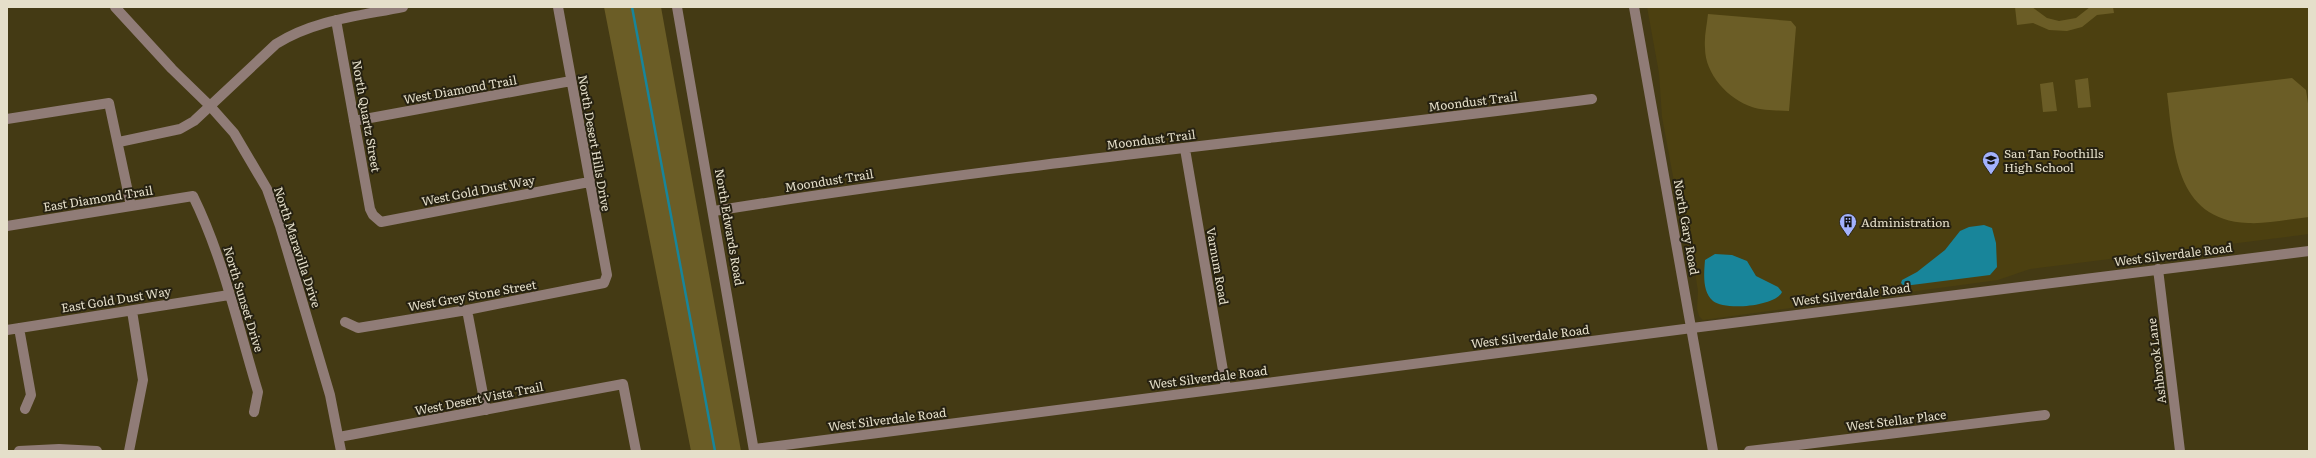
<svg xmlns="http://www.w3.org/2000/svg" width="2316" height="458" viewBox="0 0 2316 458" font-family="Literata,serif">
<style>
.built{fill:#4c4010}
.green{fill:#6b5d26}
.water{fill:#18859a}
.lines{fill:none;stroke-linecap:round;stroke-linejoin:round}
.stream{stroke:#18859a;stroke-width:2.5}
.minor{stroke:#907c77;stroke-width:10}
.labels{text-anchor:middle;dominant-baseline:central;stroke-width:4;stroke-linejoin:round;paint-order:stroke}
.street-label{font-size:12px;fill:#e5dfca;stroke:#262111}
.poi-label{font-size:12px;fill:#e5dfca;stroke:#262111;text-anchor:start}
</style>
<rect width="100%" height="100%" fill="#443a14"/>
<path class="built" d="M1647 7H2309V234L2030 269 1998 280 1703 320 1699 316 1697 309 1698 291 1694 266 1685 241 1662 117 1659 73Z"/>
<path class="green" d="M604 7H661L741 451H691Z
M2015 7H2032L2047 18 2059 21 2076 18 2090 7H2113L2114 13 2097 15 2082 27 2067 31 2049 30 2033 23 2017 25Z
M1708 14 1791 21 1796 27 1789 111C1777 110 1763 111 1752 107 1728 99 1705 74 1705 48 1704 36 1707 25 1708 14Z
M2088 78 2091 107 2078 108 2075 80Z
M2292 78 2306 90 2309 110V217C2289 219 2268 224 2248 223 2174 220 2174 148 2167 93Z
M2053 82 2057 111 2043 112 2040 84Z"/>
<path class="water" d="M1984 225 1992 228 1996 243 1997 267 1990 275 1904 286 1901 283 1902 280 1917 272 1945 250 1960 231 1969 227Z
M1715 254 1732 255 1747 261 1756 276 1778 287 1782 292C1776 306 1725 311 1713 301 1702 292 1704 273 1705 260Z"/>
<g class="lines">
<path class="stream" d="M632 7 715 451"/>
<path class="minor" d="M115 7 172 69 210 106 234 133 267 189 280 226 330 395 341 451
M677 7 754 451
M1634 7 1713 451
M336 20 370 209 373 215 381 222 589 182
M7 119 109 103 131 206
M354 121 571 81
M119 142 180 129 194 121 276 44C314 20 359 16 403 7
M1185 149 1226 388
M714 211C1005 164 1299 137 1592 99
M7 226 193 196C223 257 238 326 258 392L254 412
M2158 269 2180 451
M467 310 486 410
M345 322 358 328 467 310 604 283 607 275 558 7
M19 328 31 395 25 409
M7 330 229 295
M339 437 623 384 636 451
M754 449 1692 328 2309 251
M19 451 59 449 97 451
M129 451 143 380 132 311
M1749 451 2045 415"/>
</g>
<defs>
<symbol id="school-pin" viewBox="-11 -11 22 30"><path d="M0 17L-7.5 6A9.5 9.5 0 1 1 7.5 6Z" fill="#a3b2fd" stroke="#262111"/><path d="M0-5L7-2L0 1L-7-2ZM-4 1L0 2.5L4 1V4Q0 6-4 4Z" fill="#111"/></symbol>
<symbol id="building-pin" viewBox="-11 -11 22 30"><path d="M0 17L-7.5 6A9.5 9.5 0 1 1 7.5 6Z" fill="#a3b2fd" stroke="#262111"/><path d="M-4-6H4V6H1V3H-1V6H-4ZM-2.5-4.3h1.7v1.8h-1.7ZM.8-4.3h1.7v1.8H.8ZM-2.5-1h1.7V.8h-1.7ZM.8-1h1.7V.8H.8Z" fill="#111"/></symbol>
</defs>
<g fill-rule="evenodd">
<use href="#school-pin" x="1981" y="150" width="20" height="27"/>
<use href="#building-pin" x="1838" y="212" width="20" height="27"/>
</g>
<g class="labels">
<g class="street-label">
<text transform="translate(460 89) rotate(-10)">West Diamond Trail</text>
<text transform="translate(1473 101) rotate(-7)">Moondust Trail</text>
<text transform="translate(367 116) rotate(80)">North Quartz Street</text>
<text transform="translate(1151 139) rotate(-7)">Moondust Trail</text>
<text transform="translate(595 143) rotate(80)">North Desert Hills Drive</text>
<text transform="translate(829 180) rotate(-9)">Moondust Trail</text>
<text transform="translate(478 190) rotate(-11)">West Gold Dust Way</text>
<text transform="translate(98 198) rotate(-9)">East Diamond Trail</text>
<text transform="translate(730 227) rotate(80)">North Edwards Road</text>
<text transform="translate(1687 227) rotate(80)">North Gary Road</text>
<text transform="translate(298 247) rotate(72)">North Maravilla Drive</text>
<text transform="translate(2173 254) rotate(-7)">West Silverdale Road</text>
<text transform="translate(1218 266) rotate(80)">Varnum Road</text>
<text transform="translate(1851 294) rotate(-7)">West Silverdale Road</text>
<text transform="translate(472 295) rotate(-10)">West Grey Stone Street</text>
<text transform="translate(116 299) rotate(-9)">East Gold Dust Way</text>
<text transform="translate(244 299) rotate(73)">North Sunset Drive</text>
<text transform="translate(1530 336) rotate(-7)">West Silverdale Road</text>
<text transform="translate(2156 361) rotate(-97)">Ashbrook Lane</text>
<text transform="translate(1208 377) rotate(-7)">West Silverdale Road</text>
<text transform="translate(479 398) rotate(-11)">West Desert Vista Trail</text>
<text transform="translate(887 419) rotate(-7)">West Silverdale Road</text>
<text transform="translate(1896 420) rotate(-7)">West Stellar Place</text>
</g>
<g class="poi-label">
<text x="2004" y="153">San Tan Foothills<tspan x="2004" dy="14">High School</tspan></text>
<text x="1861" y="222">Administration</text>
</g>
</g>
<rect width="2316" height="458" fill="none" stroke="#e5dfca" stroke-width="16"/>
</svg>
